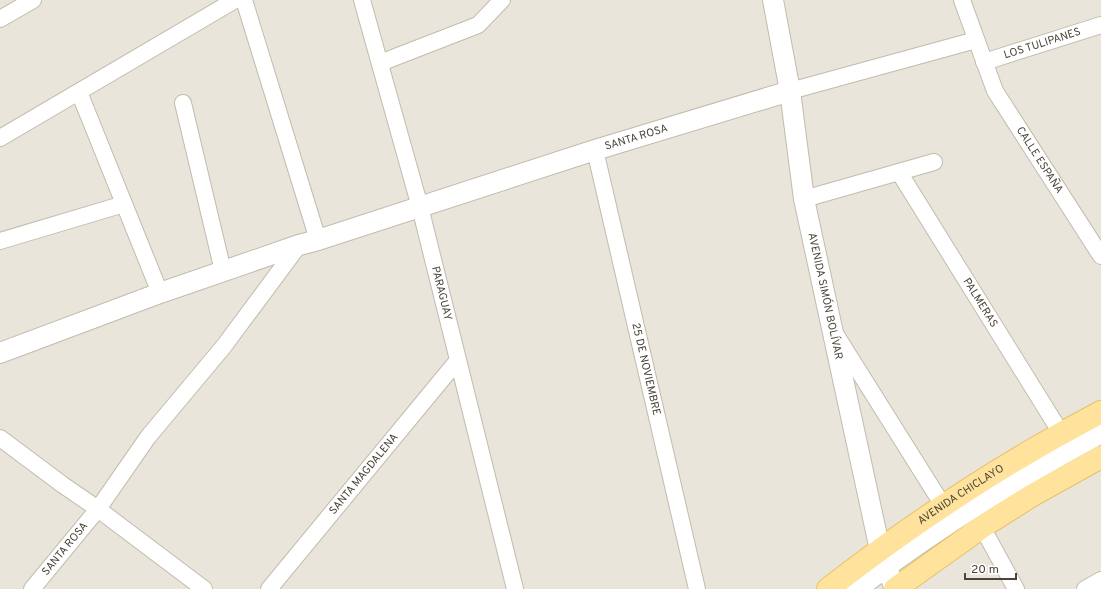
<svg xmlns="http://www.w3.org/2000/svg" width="1101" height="589" viewBox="0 0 1101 589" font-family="Overpass,sans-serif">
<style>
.residential{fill:#eae5da}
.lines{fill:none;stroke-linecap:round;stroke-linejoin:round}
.minor-casing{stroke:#c2bbae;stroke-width:18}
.tertiary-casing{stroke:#c2bbae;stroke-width:22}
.primary-casing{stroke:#e6c16a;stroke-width:24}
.minor{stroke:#fff;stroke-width:16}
.tertiary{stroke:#fff;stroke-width:20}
.primary{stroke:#ffe39c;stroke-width:22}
.labels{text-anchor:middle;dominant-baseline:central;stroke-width:4;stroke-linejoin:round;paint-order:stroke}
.street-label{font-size:11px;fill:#4b4439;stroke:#fff}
</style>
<rect width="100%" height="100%" fill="#f6f3ec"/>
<path class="residential" d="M0 0H1101V589H0Z"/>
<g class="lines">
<defs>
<g id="minor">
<path d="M244 0 318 240"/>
<path id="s1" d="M362 0 420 207 515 589"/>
<path id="s2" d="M962 0 995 91 1101 256"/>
<path d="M0 19 33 0"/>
<path id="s3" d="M984 62 1101 25"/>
<path d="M380 63 478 25 502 0"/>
<path d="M790 91 976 40"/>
<path d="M79 92 160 293"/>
<path d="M183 103 223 271"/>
<path d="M0 138 235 0"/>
<path id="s4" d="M595 150 697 589"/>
<path id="s5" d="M899 172 1061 433"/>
<path d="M804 199 934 162"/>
<path d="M0 241 124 204"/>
<path d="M836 335 944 507"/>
<path d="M0 438 63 485 98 509 204 589"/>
<path d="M982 527 1016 589"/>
<path id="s6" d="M32 589 98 509 148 437 224 346 299 245"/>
<path id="s7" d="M269 589 458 360"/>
<path d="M1085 589 1101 580"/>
</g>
<g id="tertiary">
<path id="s8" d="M773 0 790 91 804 199 880 550 895 589"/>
<path id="s9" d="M0 353 160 293 299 245 318 240 595 150 790 91"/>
<path d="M857 589C933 530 1016 479 1101 433"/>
</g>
<g id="primary">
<path id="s10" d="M828 589C913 523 1005 462 1101 412"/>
<path d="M895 589 982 527 1031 496 1101 457"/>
</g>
</defs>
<use href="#minor" class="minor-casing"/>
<use href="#tertiary" class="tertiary-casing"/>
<use href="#primary" class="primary-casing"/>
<use href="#minor" class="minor"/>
<use href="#tertiary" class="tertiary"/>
<use href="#primary" class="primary"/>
</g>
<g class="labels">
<g class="street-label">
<text stroke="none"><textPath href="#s3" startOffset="61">LOS TULIPANES</textPath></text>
<text stroke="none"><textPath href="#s9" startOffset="672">SANTA ROSA</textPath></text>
<text stroke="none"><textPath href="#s2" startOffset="179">CALLE ESPAÑA</textPath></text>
<text stroke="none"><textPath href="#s1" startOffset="304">PARAGUAY</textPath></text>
<text stroke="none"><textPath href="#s8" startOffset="301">AVENIDA SIMÓN BOLÍVAR</textPath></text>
<text stroke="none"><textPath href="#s5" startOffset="154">PALMERAS</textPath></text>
<text stroke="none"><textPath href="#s4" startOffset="225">25 DE NOVIEMBRE</textPath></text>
<text stroke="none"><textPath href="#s7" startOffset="149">SANTA MAGDALENA</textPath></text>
<text stroke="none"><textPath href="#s10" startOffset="163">AVENIDA CHICLAYO</textPath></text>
<text stroke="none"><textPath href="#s6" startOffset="52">SANTA ROSA</textPath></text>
</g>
</g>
<path d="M965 573v6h51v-6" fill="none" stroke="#4b4439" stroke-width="2"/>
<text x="971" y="573" font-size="12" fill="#4b4439" stroke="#ffffff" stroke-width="3" paint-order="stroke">20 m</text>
</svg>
